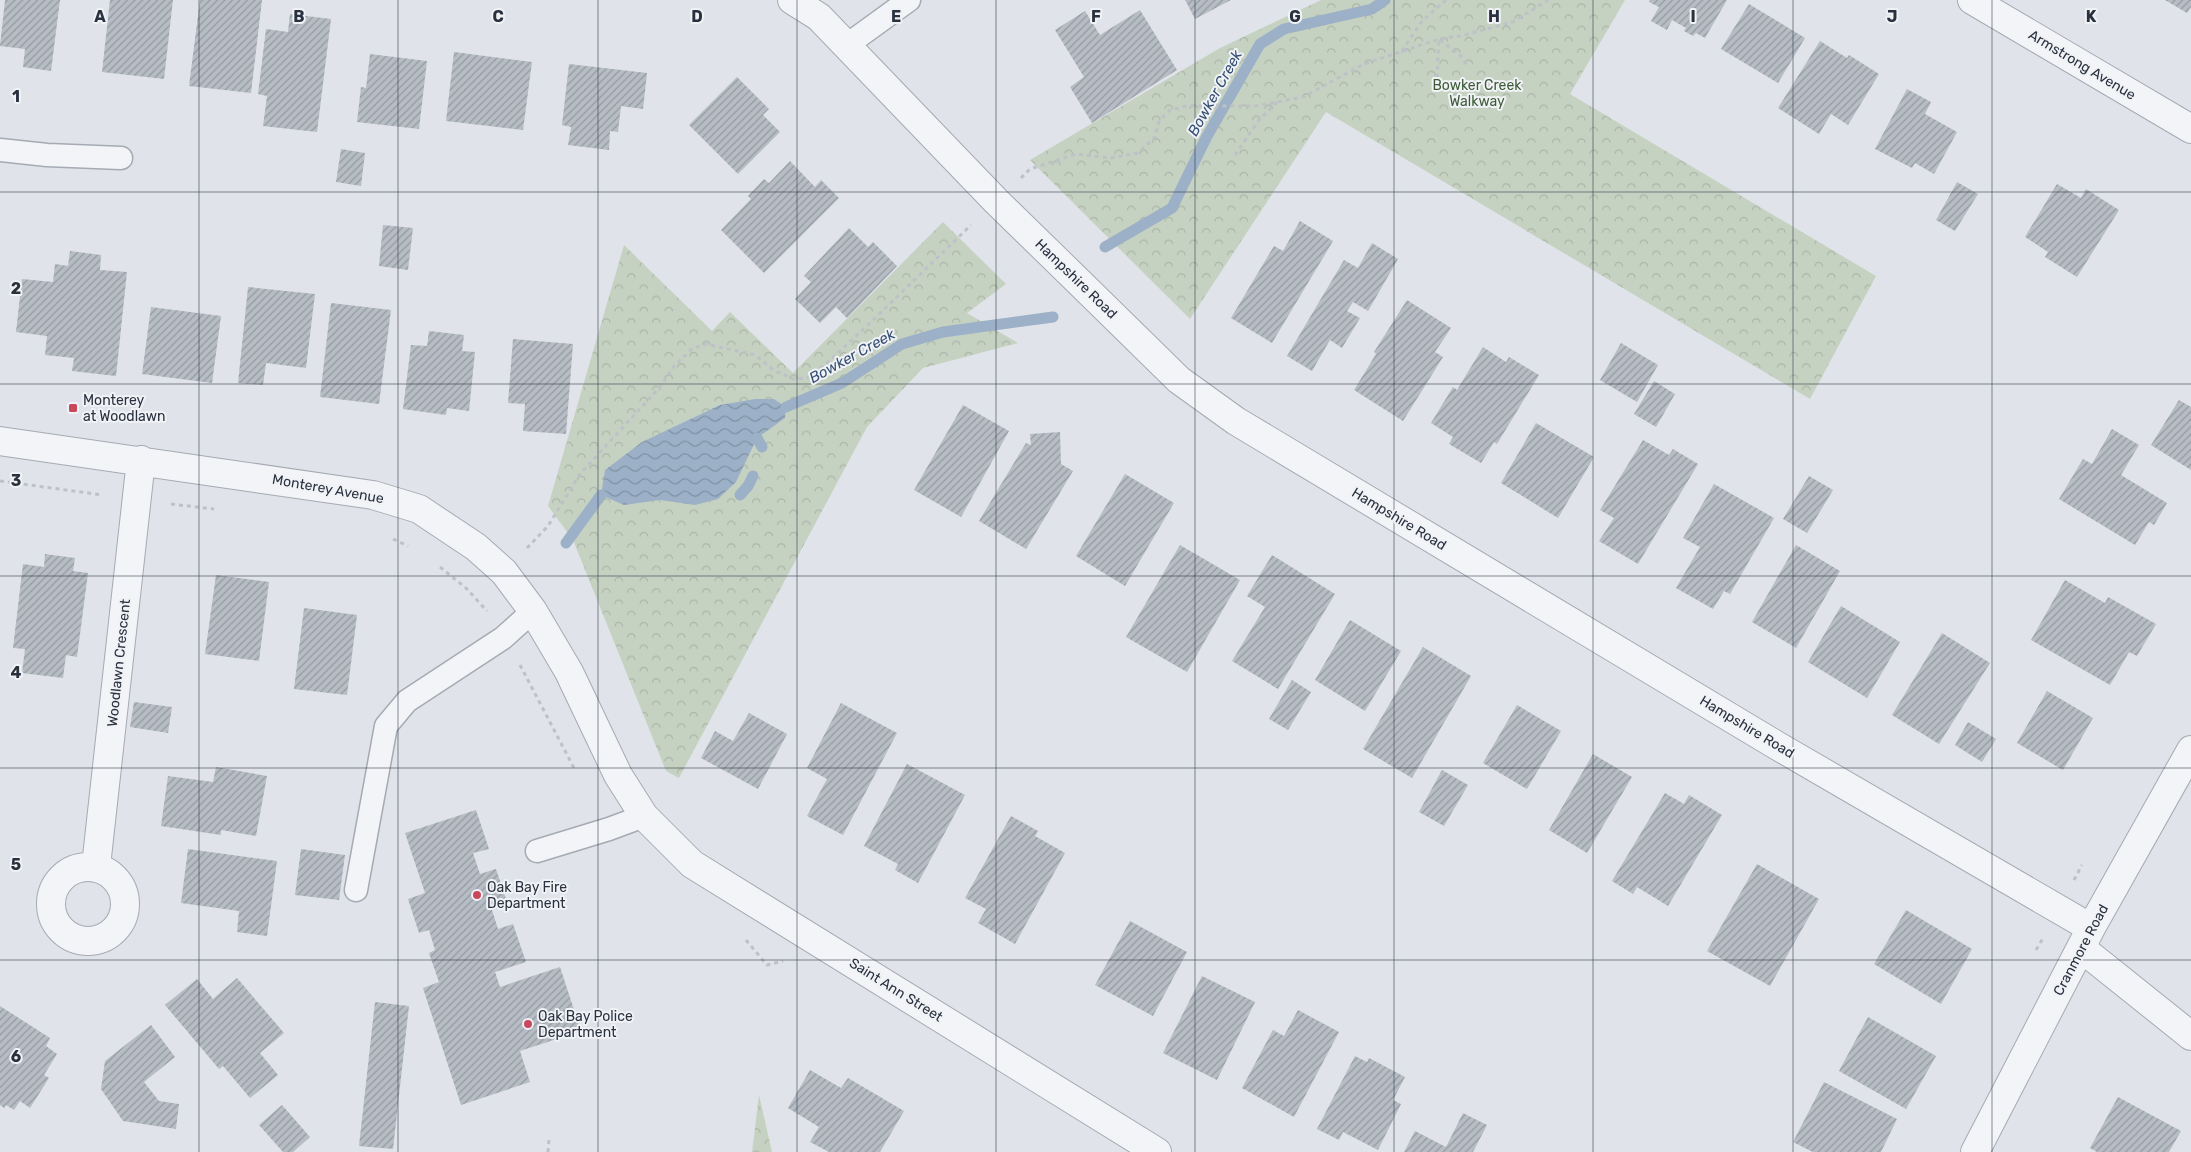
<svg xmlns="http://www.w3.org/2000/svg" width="2191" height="1152" viewBox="0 0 2191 1152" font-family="Rubik,sans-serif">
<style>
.park{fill:url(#park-crowns)}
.water{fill:url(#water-waves)}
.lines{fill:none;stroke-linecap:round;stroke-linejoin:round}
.stream{stroke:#9cb1c7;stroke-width:11}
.building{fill:url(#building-hatch)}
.lane-casing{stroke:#a5aab3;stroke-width:25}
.street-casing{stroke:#a5aab3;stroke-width:30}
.path{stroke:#bec1c7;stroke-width:3;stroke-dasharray:4 4;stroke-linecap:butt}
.lane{stroke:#f3f4f7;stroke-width:22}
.street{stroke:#f3f4f7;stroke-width:28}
.grid{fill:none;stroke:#29313f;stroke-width:1;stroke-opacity:0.55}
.poi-dot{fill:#c9495c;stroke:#f0f2f6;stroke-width:2}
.labels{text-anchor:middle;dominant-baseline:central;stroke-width:4;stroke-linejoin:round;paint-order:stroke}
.street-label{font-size:14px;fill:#29313f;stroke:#f0f2f6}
.park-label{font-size:14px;fill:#3e5b37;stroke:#f0f2f6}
.poi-label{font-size:14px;fill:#29313f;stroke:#f0f2f6;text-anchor:start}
.water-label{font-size:15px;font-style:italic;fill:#355072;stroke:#f0f2f6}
.grid-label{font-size:16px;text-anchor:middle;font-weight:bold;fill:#29313f;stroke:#f0f2f6;stroke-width:4;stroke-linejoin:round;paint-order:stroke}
</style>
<defs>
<pattern id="park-crowns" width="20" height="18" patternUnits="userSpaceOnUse" patternTransform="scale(1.25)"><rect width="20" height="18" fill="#c6d2c1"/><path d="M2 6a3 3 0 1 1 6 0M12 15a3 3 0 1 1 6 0" fill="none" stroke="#aab5a7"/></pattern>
<pattern id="water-waves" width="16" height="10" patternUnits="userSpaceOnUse" patternTransform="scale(1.25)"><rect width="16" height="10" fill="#9cb1c7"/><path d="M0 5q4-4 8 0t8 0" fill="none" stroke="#7f91a3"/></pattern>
<pattern id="building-hatch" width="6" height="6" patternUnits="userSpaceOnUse" patternTransform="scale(1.25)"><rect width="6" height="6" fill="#b7bdc5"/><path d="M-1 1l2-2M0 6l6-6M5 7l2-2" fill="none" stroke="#959aa1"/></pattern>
</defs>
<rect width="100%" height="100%" fill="#e0e3e9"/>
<path class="park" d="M1321 0H1625L1570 94 1876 276 1810 399 1326 112 1190 319 1030 160 1220 48Z
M943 222 1006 284 967 313 1018 343 923 368 867 427 679 778 666 771 573 540 548 506 624 245 712 331 730 312 793 373Z
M759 1095 772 1152H752Z"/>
<path class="water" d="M755 399H774L786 407 785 418 757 438 736 482 718 499 695 505 660 500 624 505 601 495 605 470 642 442 720 405Z"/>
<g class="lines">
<path class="stream" d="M1105 247 1172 208 1206 138 1260 44 1284 29 1372 9 1385 0
M786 407 842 383 902 344 943 332 1053 317
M757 438 762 447
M740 495 748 486 753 476
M566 543 601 495"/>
</g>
<path class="building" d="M5 0H60L51 71 23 67 25 49 0 46Z
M110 0H173L164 79 102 72Z
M200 0H262L251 93 189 86Z
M1185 0H1231L1195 19Z
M1650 0H1727L1705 38 1696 33 1693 36 1684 31 1686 28 1672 20 1667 30 1651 21 1659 7 1649 2Z
M2165 0H2191V7L2187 13Z
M1749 4 1805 38 1778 83 1721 49Z
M1140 10 1177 70 1092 123 1070 87 1084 77 1055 30 1085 11 1100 35Z
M290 14 331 19 317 132 263 126 267 96 258 94 266 29 288 32Z
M1820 41 1847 58 1849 55 1879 74 1848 125 1831 114 1819 134 1778 108Z
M454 52 532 62 523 130 446 121Z
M370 54 427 61 419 129 357 122 361 87 366 88Z
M569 64 647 73 643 109 621 106 618 132 610 131 609 150 568 145 571 127 562 125Z
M737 77 769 109 763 115 780 132 738 174 689 125Z
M1907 89 1931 102 1925 114 1957 132 1934 174 1915 163 1912 168 1875 149Z
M341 149 365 153 361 186 336 182Z
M790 161 815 187 821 180 839 198 764 273 721 230 751 199 748 196 764 179 769 183Z
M1957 182 1978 194 1955 231 1936 220Z
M2057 184 2081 198 2086 189 2119 210 2077 277 2045 257 2048 252 2025 237Z
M1300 221 1333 241 1272 343 1231 318 1274 246 1283 251Z
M383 225 413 228 408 270 379 266Z
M849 228 868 247 873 242 897 266 847 318 836 307 820 323 795 299 811 282 804 276Z
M1372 243 1398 259 1368 311 1353 302 1347 311 1360 318 1342 348 1330 340 1312 371 1287 356 1344 260 1358 268Z
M70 251 101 255 100 270 127 272 116 376 72 371 74 358 45 355 47 336 16 332 22 279 53 282 55 264 68 266Z
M248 287 315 294 306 368 266 363 263 385 238 383Z
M1407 300 1451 328 1435 352 1443 357 1403 421 1354 390 1376 354 1374 352Z
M331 303 391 310 379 404 320 397Z
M151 307 221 316 212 383 142 374Z
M429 331 464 335 462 351 475 352 469 411 447 408 446 415 403 409 411 345 427 346Z
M513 339 573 344 566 434 523 431 525 404 508 403Z
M1621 343 1658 365 1637 402 1600 380Z
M1483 347 1506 362 1509 357 1539 375 1497 444 1494 442 1481 463 1449 444 1453 437 1431 423 1453 387 1457 390Z
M1654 381 1675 394 1656 427 1634 414Z
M2179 400 2191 407V470L2151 445Z
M963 405 1009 431 961 517 914 490Z
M1536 423 1594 457 1558 518 1501 483Z
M2112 429 2139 445 2121 475 2167 503 2154 525 2149 522 2135 545 2059 499 2083 459 2092 464Z
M1060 432 1061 464 1073 471 1026 549 979 521 1026 443 1031 445 1030 434Z
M1643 440 1669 455 1673 449 1698 464 1638 564 1599 541 1614 518 1600 510Z
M1125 474 1174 503 1125 586 1076 556Z
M1809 476 1833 490 1807 533 1783 519Z
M1714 484 1774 518 1730 594 1724 591 1713 609 1676 588 1700 547 1683 538Z
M1180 545 1240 580 1187 672 1126 637Z
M1796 545 1840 571 1796 648 1752 622Z
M45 554 75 558 73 571 88 573 77 657 66 655 63 678 22 673 25 649 13 648 23 564 44 567Z
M1272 555 1335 594 1278 689 1232 661 1265 607 1247 596Z
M216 575 269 582 259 661 205 654Z
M2065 580 2105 603 2108 597 2156 624 2137 656 2129 652 2110 685 2031 640Z
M1841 606 1900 642 1867 698 1808 662Z
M304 608 357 615 347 695 294 689Z
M1350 620 1401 651 1365 711 1315 680Z
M1942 633 1990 663 1939 744 1892 715Z
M1423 647 1471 676 1412 778 1363 749Z
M1292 680 1311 692 1288 730 1269 719Z
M2047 691 2093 718 2063 770 2017 743Z
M134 702 172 707 168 733 130 727Z
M841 703 897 733 843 835 807 816 827 779 807 768Z
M1517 705 1561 731 1527 789 1483 763Z
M749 713 787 734 758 789 701 758 715 731 733 741Z
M1968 722 1996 739 1982 762 1955 745Z
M1593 754 1632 777 1587 853 1549 830Z
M907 764 965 795 918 883 895 870 898 864 864 846Z
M216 767 267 776 256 836 221 830V835L161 826 168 776 213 782Z
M1442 770 1468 785 1444 826 1419 812Z
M1665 793 1684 804 1689 795 1722 815 1668 906 1637 887 1633 894 1612 881Z
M476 810 489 849 473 853 480 874 496 869 508 905 492 910 498 929 513 924 526 962 495 972 500 987 560 967 581 1031 520 1051 530 1082 461 1105 423 988 439 982 429 953 435 950 429 930 419 933 408 899 425 893 405 833Z
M1011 816 1038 831 1035 836 1065 853 1015 944 978 923 986 909 965 898Z
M188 849 277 861 267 936 237 932 239 911 181 903Z
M301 849 345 855 339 900 295 895Z
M1757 864 1819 899 1770 986 1707 951Z
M1906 910 1972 949 1941 1004 1874 964Z
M1130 921 1187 952 1153 1016 1095 985Z
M1202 976 1255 1002 1217 1080 1163 1053Z
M237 978 284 1033 260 1053 278 1075 250 1098 223 1066 219 1069 165 1005 197 979 213 999Z
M375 1002 409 1006 393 1149 359 1146Z
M0 1006 50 1038 46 1046 57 1054 44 1075 49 1078 30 1108 20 1101 14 1110 6 1105 4 1108 0 1105Z
M1298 1010 1339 1032 1294 1117 1242 1088 1273 1030 1284 1036Z
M1868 1017 1936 1056 1906 1109 1839 1071Z
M151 1025 175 1057 144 1082 159 1101 179 1104 176 1129 123 1121 101 1089 105 1061Z
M1355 1056 1367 1062 1369 1058 1405 1077 1393 1100 1401 1104 1378 1150 1343 1132 1339 1140 1317 1129Z
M810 1070 841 1088 848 1078 904 1111 880 1152H829L810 1142 819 1127 788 1108Z
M1824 1082 1897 1119 1881 1152H1813L1793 1142Z
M2118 1097 2181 1131 2169 1152H2097L2090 1148Z
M282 1105 310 1137 293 1152H283L259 1125Z
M1463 1113 1487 1125 1473 1152H1404L1415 1131 1446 1147Z"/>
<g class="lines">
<defs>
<path id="lane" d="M847 45 909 0
M0 150 47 155 121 158
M537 851 609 829 644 816
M356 890 386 726 407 701 503 638 533 611"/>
<path id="street" d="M792 0 819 17 996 201 1078 281 1179 380 1236 421 1776 745 2091 928
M1972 0 2191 129
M0 441 373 495 419 509 476 547 504 572 533 611 569 672 618 775 644 816 692 864 1157 1152
M96 866 141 460
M51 904a37 37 0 1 1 74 0a37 37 0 1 1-74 0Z
M2081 948 2191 1036
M1975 1152 2091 928 2191 750"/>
</defs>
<use href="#lane" class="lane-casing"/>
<use href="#street" class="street-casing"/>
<path class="path" d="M1402 51 1422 21 1446 0
M1440 85 1437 76 1439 39 1461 56 1468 67
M1235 155 1259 120 1277 102
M1021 178 1030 169 1076 154 1111 158 1138 153 1155 137 1159 121 1170 110 1187 106H1255L1303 97 1364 64 1439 39 1460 36 1513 22 1548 0
M0 481 103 495
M171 504 214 509
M393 539 408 546
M527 548 548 526 580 474 661 386 674 366 692 349 705 344 733 350 755 355 775 371 794 379 807 378 826 364 868 325 971 225
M440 567 466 588 487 611
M520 665 574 768
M2074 880 2082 865
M746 940 767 965 783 961
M2036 950 2043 938
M548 1152 549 1139"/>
<use href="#lane" class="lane"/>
<use href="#street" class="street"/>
</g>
<path class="grid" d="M199 0V1152M398 0V1152M598 0V1152M797 0V1152M996 0V1152M1195 0V1152M1394 0V1152M1593 0V1152M1793 0V1152M1992 0V1152M0 192H2191M0 384H2191M0 576H2191M0 768H2191M0 960H2191"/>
<g class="poi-dot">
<rect x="68" y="403" width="10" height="10" rx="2.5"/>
<circle cx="477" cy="895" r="5"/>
<circle cx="528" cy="1024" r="5"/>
</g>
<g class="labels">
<g class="street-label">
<text transform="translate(2082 65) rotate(31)">Armstrong Avenue</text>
<text transform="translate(1076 279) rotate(44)">Hampshire Road</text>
<text transform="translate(328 489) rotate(10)">Monterey Avenue</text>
<text transform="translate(1399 519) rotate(31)">Hampshire Road</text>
<text transform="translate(119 663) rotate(-84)">Woodlawn Crescent</text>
<text transform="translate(1747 727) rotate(31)">Hampshire Road</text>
<text transform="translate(2081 950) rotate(-62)">Cranmore Road</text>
<text transform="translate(896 990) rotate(32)">Saint Ann Street</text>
</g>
<g class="park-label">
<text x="1477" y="85">Bowker Creek<tspan x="1477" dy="16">Walkway</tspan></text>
</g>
<g class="poi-label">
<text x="83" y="400">Monterey<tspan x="83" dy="16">at Woodlawn</tspan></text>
<text x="487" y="887">Oak Bay Fire<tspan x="487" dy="16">Department</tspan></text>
<text x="538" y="1016">Oak Bay Police<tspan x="538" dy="16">Department</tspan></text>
</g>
<g class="water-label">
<text transform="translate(1215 93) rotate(-61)">Bowker Creek</text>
<text transform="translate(852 356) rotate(-29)">Bowker Creek</text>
</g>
</g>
<g class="grid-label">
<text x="100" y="22">A</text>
<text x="299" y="22">B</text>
<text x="498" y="22">C</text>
<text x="697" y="22">D</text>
<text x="896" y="22">E</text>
<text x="1096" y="22">F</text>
<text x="1295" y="22">G</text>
<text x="1494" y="22">H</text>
<text x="1693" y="22">I</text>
<text x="1892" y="22">J</text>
<text x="2091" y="22">K</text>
<text x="16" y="102">1</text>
<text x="16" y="294">2</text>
<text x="16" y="486">3</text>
<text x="16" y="678">4</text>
<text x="16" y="870">5</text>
<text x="16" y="1062">6</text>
</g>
</svg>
